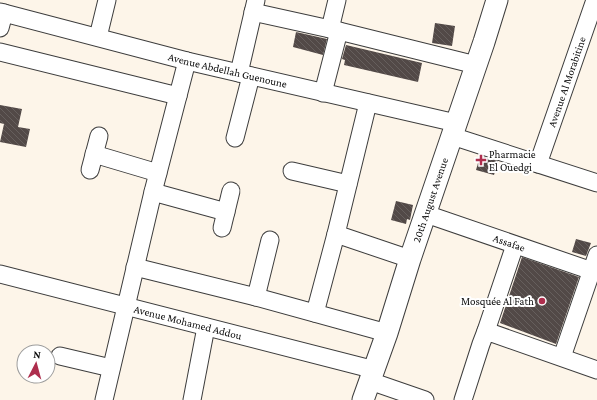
<svg xmlns="http://www.w3.org/2000/svg" width="597" height="400" viewBox="0 0 597 400" font-family="'Crimson Pro',serif">
<style>
.building{fill:url(#building-back-hatch)}
.lines{fill:none;stroke-linecap:round;stroke-linejoin:round}
.minor-casing{stroke:#3d3d3d;stroke-width:19}
.tertiary-casing{stroke:#3d3d3d;stroke-width:23}
.minor{stroke:#fff;stroke-width:17}
.tertiary{stroke:#fff;stroke-width:21}
.poi-dot{fill:#ae2e4d;stroke:#fff;stroke-width:1.5}
.labels{text-anchor:middle;dominant-baseline:central;stroke-width:4;stroke-linejoin:round;paint-order:stroke}
.street-label{font-size:11px;fill:#0a0a0a;stroke:#fff}
.poi-label{font-size:11px;fill:#0a0a0a;stroke:#fff;text-anchor:start}
</style>
<defs>
<pattern id="building-back-hatch" width="6" height="6" patternUnits="userSpaceOnUse"><rect width="6" height="6" fill="#524947"/><path d="M-1 5l2 2M0 0l6 6M5-1l2 2" fill="none" stroke="#665f5d"/></pattern>
</defs>
<rect width="100%" height="100%" fill="#fdf5e9"/>
<path class="building" d="M435 23 455 26 452 46 432 43Z
M296 32 327 39 323 55 293 47Z
M346 45 422 63 418 82 344 65 345 60 342 59Z
M0 105 22 109 18 127 30 129 26 147 0 142 4 124 0 123Z
M480 156 498 161 494 175 476 170Z
M396 201 413 205 410 220 407 219 406 224 391 220Z
M576 239 591 243 586 256 572 252Z
M522 257 579 277 556 344 500 323Z"/>
<g class="lines">
<defs>
<g id="minor">
<path id="s1" d="M0 12 187 61 456 123"/>
<path d="M253 12 339 31 476 65"/>
<path d="M0 28 4 13"/>
<path d="M330 29 337 0"/>
<path d="M98 37 107 0"/>
<path d="M0 52 178 96"/>
<path d="M239 73 256 0"/>
<path d="M323 93 339 31"/>
<path d="M368 103 336 234 410 259"/>
<path d="M452 136 597 183"/>
<path d="M235 138 251 76"/>
<path d="M94 154 158 173"/>
<path id="s2" d="M538 164 595 0"/>
<path d="M90 170 99 136"/>
<path d="M292 171 348 184"/>
<path d="M153 192 226 212"/>
<path id="s3" d="M426 214 592 271"/>
<path d="M222 228 231 191"/>
<path d="M135 267 256 297 387 333"/>
<path id="s4" d="M0 274 375 370"/>
<path d="M256 297 270 240"/>
<path d="M315 313 336 234"/>
<path d="M486 331 515 245"/>
<path d="M60 356 111 368"/>
<path d="M562 357 597 255"/>
<path d="M370 381 425 400"/>
<path d="M104 400 153 192 187 61"/>
<path d="M192 400 206 327"/>
<path d="M463 400 481 344 486 331 597 370"/>
</g>
<g id="tertiary">
<path id="s5" d="M363 400 387 333 410 259 484 42 497 0"/>
</g>
</defs>
<use href="#minor" class="minor-casing"/>
<use href="#tertiary" class="tertiary-casing"/>
<use href="#minor" class="minor"/>
<use href="#tertiary" class="tertiary"/>
</g>
<g class="poi-dot">
<path d="M479 154h4v4h4v4h-4v4h-4v-4h-4v-4h4z"/>
<circle cx="542" cy="301" r="4"/>
</g>
<g class="labels">
<g class="street-label">
<text stroke="none"><textPath href="#s1" startOffset="235">Avenue Abdellah Guenoune</textPath></text>
<text stroke="none"><textPath href="#s2" startOffset="87">Avenue Al Morabitine</textPath></text>
<text stroke="none"><textPath href="#s5" startOffset="211">20th August Avenue</textPath></text>
<text stroke="none"><textPath href="#s3" startOffset="88">Assafae</textPath></text>
<text stroke="none"><textPath href="#s4" startOffset="194">Avenue Mohamed Addou</textPath></text>
</g>
<g class="poi-label">
<text x="489" y="154">Pharmacie<tspan x="489" dy="13">El Ouedgi</tspan></text>
<text x="534" y="301" text-anchor="end">Mosquée Al Fath</text>
</g>
</g>
<g transform="translate(36 364) rotate(6)"><circle r="19" fill="#ffffff" stroke="#9d9d9d"/>
<path d="M0-3L7 15L0 10L-7 15Z" fill="#ae2e4d"/>
<text y="-6" font-size="11" font-weight="bold" text-anchor="middle" fill="#0a0a0a">N</text>
</g>
</svg>
